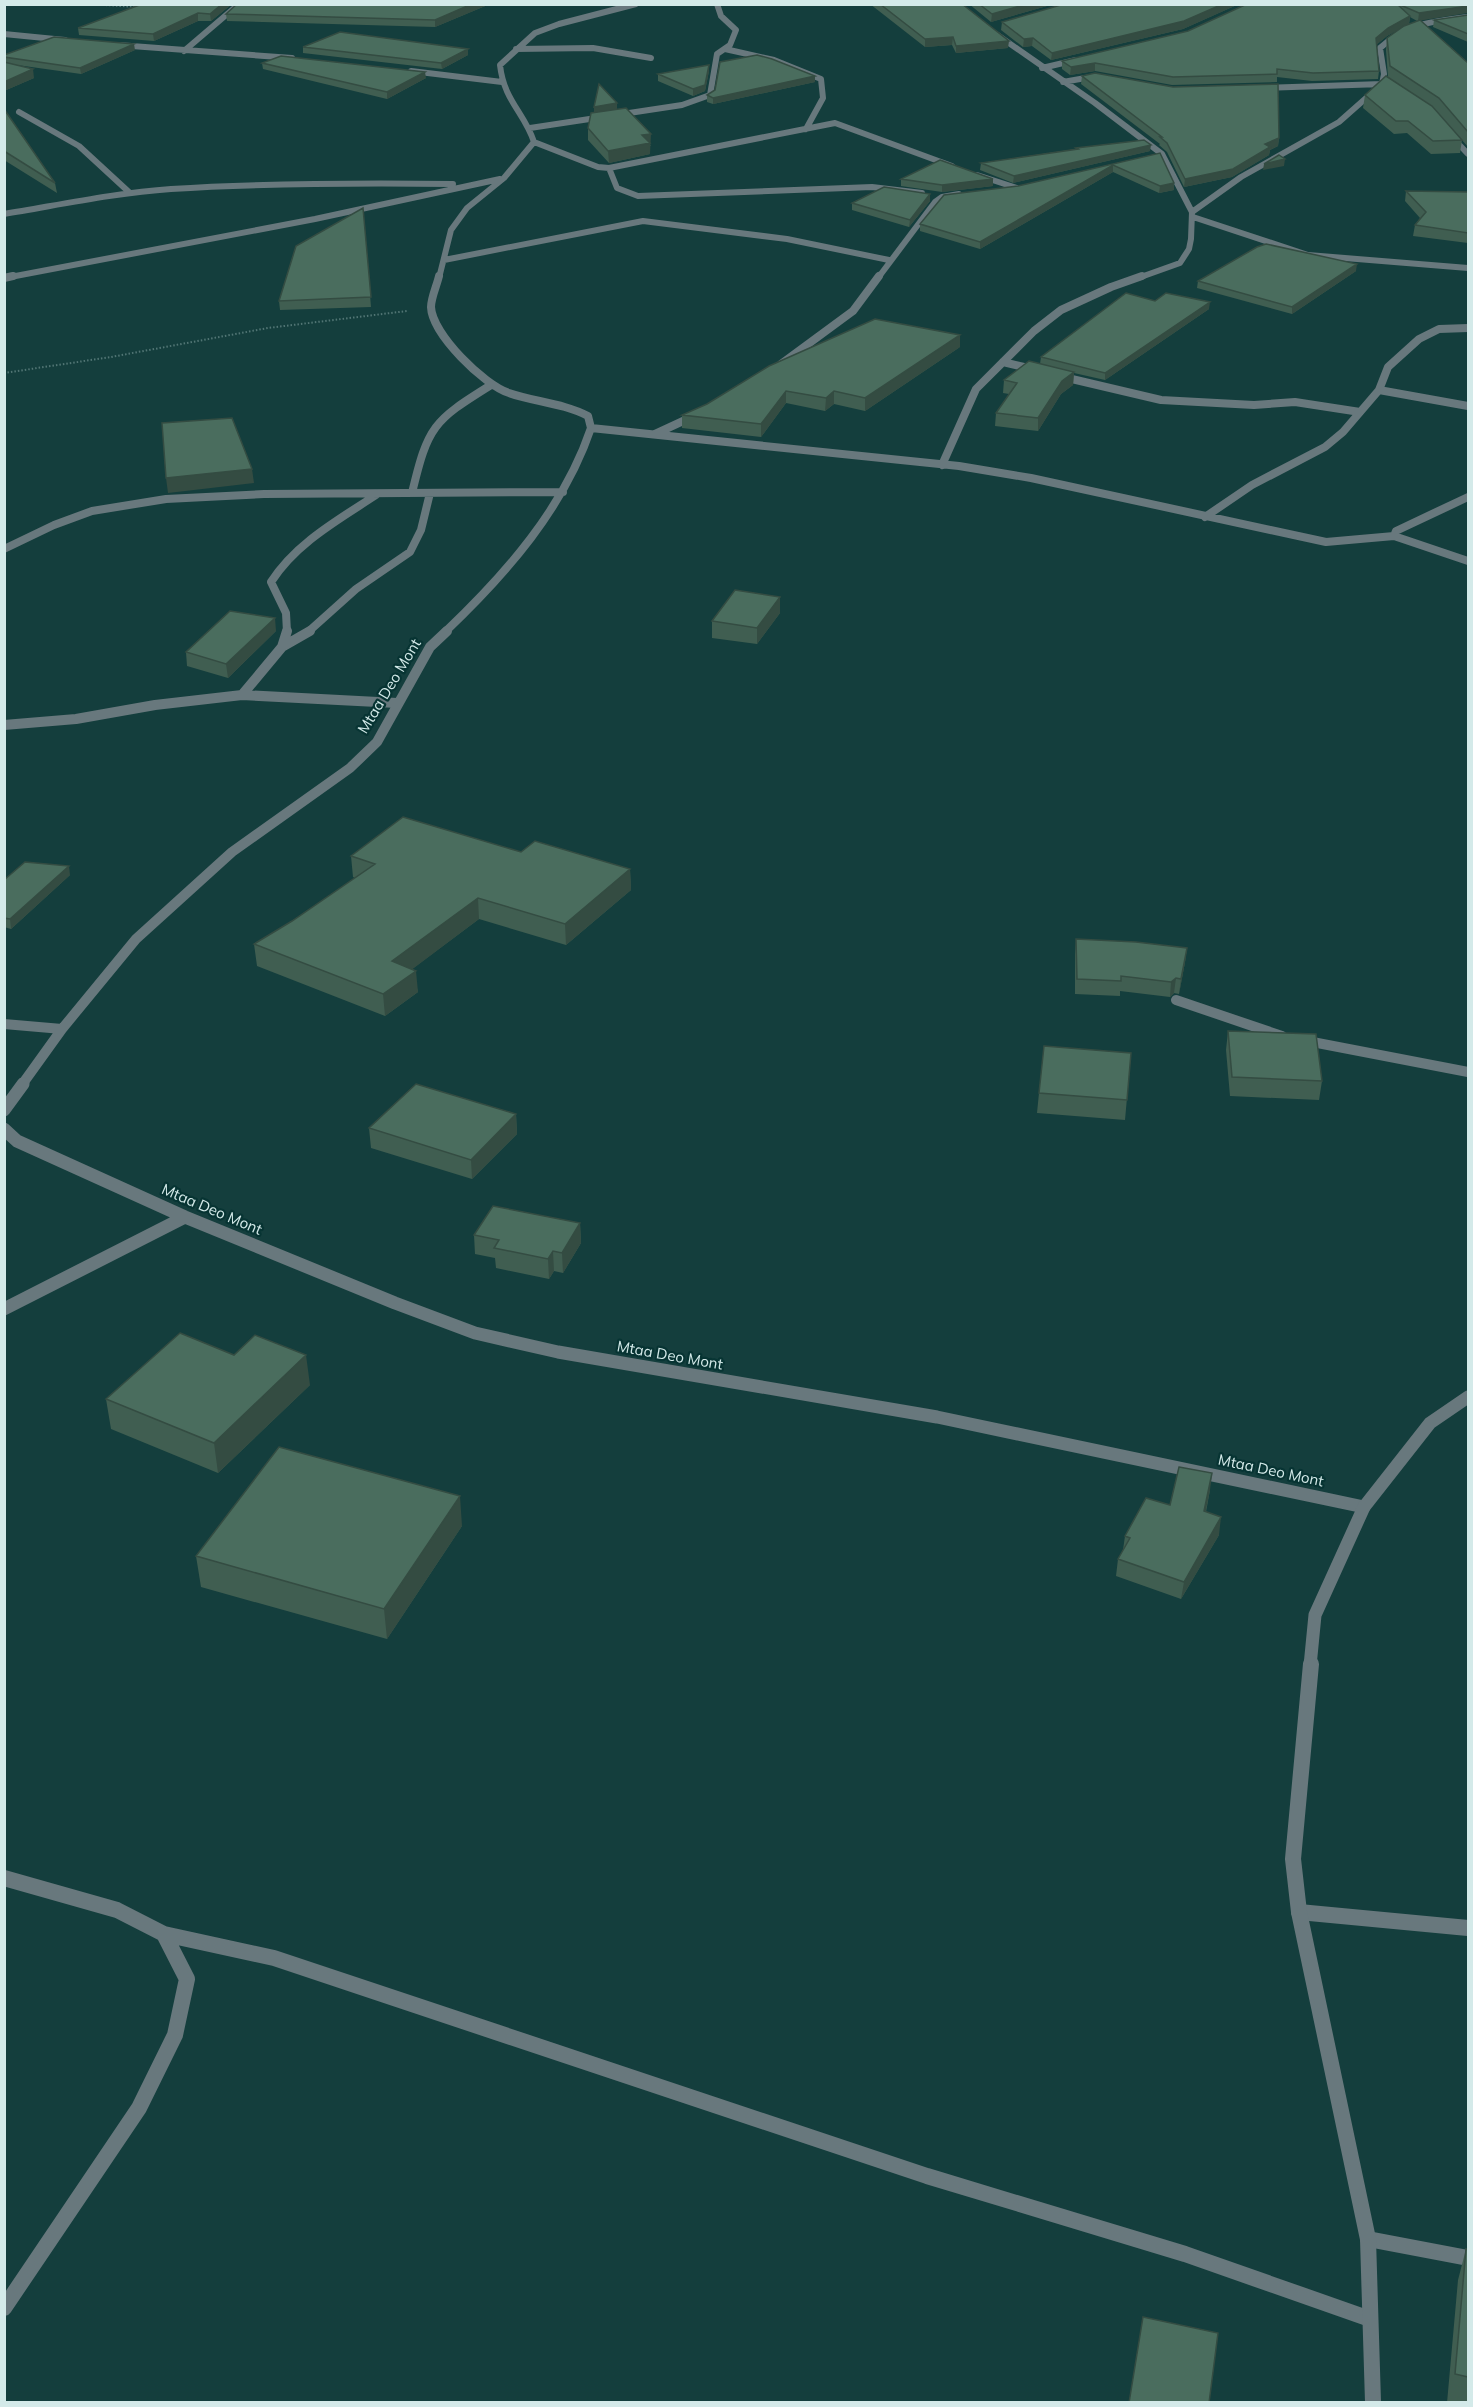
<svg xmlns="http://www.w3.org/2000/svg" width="1473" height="2407" viewBox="0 0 1473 2407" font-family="Mulish,sans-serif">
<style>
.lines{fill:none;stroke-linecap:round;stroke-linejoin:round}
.path{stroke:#517574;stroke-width:2;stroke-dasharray:1.5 2;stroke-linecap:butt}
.minor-far4{stroke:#68787d;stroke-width:6}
.minor-far3{stroke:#68787d;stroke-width:8}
.minor-far2{stroke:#68787d;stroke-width:10}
.minor-far1{stroke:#68787d;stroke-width:13}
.minor{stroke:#68787d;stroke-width:16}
.tertiary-far1{stroke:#68787d;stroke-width:13}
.tertiary{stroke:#68787d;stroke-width:16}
.wall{fill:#405e51;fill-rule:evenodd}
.shaded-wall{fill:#344c42}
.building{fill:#4a6d5e;stroke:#344c42;stroke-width:1.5}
.labels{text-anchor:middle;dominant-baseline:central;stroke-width:4.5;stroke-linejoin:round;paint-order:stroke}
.street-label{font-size:15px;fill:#d4eae9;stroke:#073433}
</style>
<rect width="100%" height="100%" fill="#143e3d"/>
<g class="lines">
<path class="path" d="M88 4 138 7
M4 373 111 357 268 328 407 311"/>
<path class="minor-far4" d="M4 34 65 40
M996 34 1095 103 1162 154 1192 212 1191 239 1189 249 1180 263 1138 278
M118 45 292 58
M516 49 593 48 651 58
M725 49 774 60 821 79 823 98 806 129
M184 51 239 4
M1042 68 1076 60
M411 71 502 82
M1063 82 1097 76
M1263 88 1382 84
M19 112 79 146 130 193
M530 128 682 105 710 95 717 54 730 45 736 30 721 16 717 4
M1451 136 1468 154
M534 142 598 167 609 168 617 188 638 196 872 187 922 193
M609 168 835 123 952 166
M977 175 1017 188
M1192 212 1241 177 1339 122 1382 84 1384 74 1380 48C1405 24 1435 21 1468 17
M4 214C59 205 115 193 171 189 264 183 359 183 453 184
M1193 217 1308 255 1468 268
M444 260 643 221 787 239 889 260
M5 278 315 219 500 179
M439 278 451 230 467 208 504 178 534 142C524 112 504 101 500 65L535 33 559 24 636 4
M878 278 935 202 942 197 959 194"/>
<path class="minor-far3" d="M439 276C437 285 431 298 431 307 432 334 484 385 509 393 535 402 563 403 588 416L591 428
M4 278 13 276
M1003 362 1037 370
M781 364 853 311 879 276
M1059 376 1161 400 1254 405 1295 402 1360 412
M1379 390 1468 406
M591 428 959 466 1031 478 1326 542 1394 536
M655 434 696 415
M942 465 976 389 1034 331 1061 310 1111 287 1142 276
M412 493C428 426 433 421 491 385
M1468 497 1396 531 1394 536 1468 561
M1205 517 1252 485 1325 447 1343 432 1379 390 1388 367 1419 339 1439 329 1468 328
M4 549 54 525 92 511 166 499 264 494 563 492
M287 632 286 613 271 582C296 543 338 520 376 495
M308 632 356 589 410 552 421 530 430 493
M445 632C506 574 564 508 591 428"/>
<path class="minor-far2" d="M282 647 287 631
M242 695 282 647 310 631
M4 725 76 719 155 705 242 695 397 703
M1176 1000 1282 1036
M4 1024 62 1029
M1302 1040 1468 1072
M21 1086 62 1029 136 939 232 852 350 768 377 742 430 647 447 631"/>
<path class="minor-far1" d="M4 1110 23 1084
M4 1129 17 1141 185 1217 395 1303 475 1333 558 1352 937 1417 1364 1507
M4 1309 185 1217"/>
<path class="minor" d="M4 1878 117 1910 164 1934 187 1979 175 2035 139 2108 4 2308
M1299 1912 1468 1928
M164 1934 274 1958 927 2176 1185 2254 1370 2319
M1368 2239 1468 2258"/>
<path class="tertiary-far1" d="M1310 1666 1315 1615 1364 1507 1430 1423 1468 1397"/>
<path class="tertiary" d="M1311 1664 1293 1859 1299 1912 1368 2239 1373 2402"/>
</g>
<path class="wall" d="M232 4 211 21H198L154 41 79 35 78 28Z
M490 4 435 27 227 21 226 14Z
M870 4H962L1008 48 956 53 952 45 925 47Z
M969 4H1054L991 22Z
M1064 4H1239L1183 29 1051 60 1032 46 1023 47 1001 30 1002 22Z
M1247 4H1468L1420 20 1468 63V147L1435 109 1462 140 1460 153 1431 154 1407 133 1394 134 1363 108 1365 95 1388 77 1386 50 1387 38 1403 27 1387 36 1377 44 1379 71 1378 79 1312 81 1277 77V82L1172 85 1095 71 1070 75 1062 69V61L1188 31ZM1410 17 1417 21 1405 26 1409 24Z
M1468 15V42L1433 27 1434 20Z
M303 47 468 55 442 69 303 53Z
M135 50 81 74 17 65 34 78 4 91V55Z
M262 63 426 78 387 99 263 69Z
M709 65V71L705 91 693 96 658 81V74Z
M815 76V82L713 104 707 102V95Z
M1082 76 1279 138 1278 146 1270 150 1269 155 1232 177 1184 187 1167 152 1159 145 1160 144 1081 84Z
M4 109 55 183 57 193 4 160Z
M617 109 651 146H650V154L609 163 588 140V128Z
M1076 148 1150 151 1013 183 980 170 981 163 1076 149Z
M1160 153 1174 183V190L1159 193 1113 172 980 249 920 231V224L1018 186Z
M901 179 993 186 942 192 901 186Z
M1406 191 1468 192V243L1413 236 1415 225 1420 218 1405 201Z
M930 201 909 227 852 210V203Z
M363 208 371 307 280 310 279 301Z
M1356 271 1292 314 1197 288 1198 281Z
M1155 301 1209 309 1105 380 1074 373 1073 385 1061 394 1038 431 995 426 996 413 1009 394 1003 393 1004 380 1040 364 1041 357Z
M960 347 865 411 834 404 825 411 786 403 761 437 682 428V415Z
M780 613 757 644 712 638V621Z
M276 631 228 678 187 666 186 652Z
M521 852 630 869 631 890 566 945 479 919 412 969 418 992 385 1016 257 966 254 944 292 921 355 878 353 877 351 856Z
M70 875 11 929 4 927V880Z
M1076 939 1187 948 1185 962 1179 994 1174 993 1170 997 1120 991V996L1075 994V954Z
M1228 1031 1322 1081 1319 1100 1230 1096 1226 1050Z
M1131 1053 1125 1120 1037 1113 1039 1093Z
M516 1114 517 1134 472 1179 371 1148 369 1128Z
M580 1223 581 1243 563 1273 554 1271 549 1279 496 1268 495 1258 475 1254 474 1235Z
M310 1385 218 1473 111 1429 106 1399Z
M1210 1490 1206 1512 1219 1535 1181 1599 1116 1576 1118 1559 1123 1550 1125 1536 1170 1505Z
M462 1526 387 1639 201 1587 196 1556Z
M1466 2249 1468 2250V2403H1447L1458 2280Z"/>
<path class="shaded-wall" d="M222 4H232L211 21 210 14Z
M472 4H490L435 27V20Z
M1027 4H1054L991 22 992 14Z
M1223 4H1239L1183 29 1051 60 1052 53Z
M1468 6V13L1418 21 1419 13Z
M198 13V21L154 41 153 34Z
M1410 16 1409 24 1387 36 1375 46 1376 38 1388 28Z
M953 37 952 45 925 47V39Z
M1033 38 1032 46 1023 47 1024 39Z
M1009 41 1008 48 956 53V46Z
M134 44 135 50 81 74 80 68Z
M468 49V55L442 69 441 63Z
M1095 63V71L1070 75 1071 67Z
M709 65V71L705 91 693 96V89Z
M33 69 34 78 4 91V82Z
M425 72 426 78 387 99V92Z
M815 76V82L713 104V98Z
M617 103V109L594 113V107Z
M651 134 650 154 609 163 608 151 642 135Z
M1279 138 1278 146 1270 150 1269 155 1232 177 1184 187 1185 179Z
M1151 145 1150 151 1013 183 1014 176Z
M1285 159 1284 166 1263 170 1264 164Z
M1113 165V172L980 249V242Z
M993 179V186L942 192V185Z
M1174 183V190L1159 193 1160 186Z
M930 194V201L909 227 910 220Z
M1357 264 1356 271 1292 314V307Z
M1210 302 1209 309 1105 380V373Z
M960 335V347L865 411V398Z
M1074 372 1073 385 1061 394 1038 431V418L1062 381Z
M786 391V403L761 437V424Z
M834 391V404L825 411 826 398Z
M252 469 254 483 168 493 166 478Z
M780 597V613L757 644V628Z
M275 618 276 631 228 678 226 664Z
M69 866 70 875 11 929 10 919Z
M630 869 631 890 566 945 565 924Z
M478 898 479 919 394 983 392 961Z
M1187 948 1185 962 1179 994 1181 979Z
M416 971 418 992 385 1016 383 994Z
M1176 978 1174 993 1170 997 1171 982Z
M516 1114 517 1134 472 1179 471 1160Z
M580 1223 581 1243 563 1273 562 1253Z
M553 1251 554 1271 549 1279 548 1259Z
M306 1355 310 1385 218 1473 214 1443Z
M1212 1473 1210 1490 1202 1529 1204 1511Z
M460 1496 462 1526 387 1639 384 1609Z
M1221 1517 1219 1535 1181 1599 1184 1582Z"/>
<path class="building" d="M142 4H222L210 14 198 13 153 34 78 28Z
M237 4H472L435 20 226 14Z
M880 4H962L1009 41 956 46 953 37 925 39Z
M979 4H1027L992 14Z
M1064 4H1223L1184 21 1052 53 1033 38 1024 39 1002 22Z
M1247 4H1397L1410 16 1388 28 1376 38 1379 71 1313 73 1277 69V74L1173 77 1095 63 1071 67 1062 61 1188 31Z
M1398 4H1468V6L1419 13Z
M1468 15V34L1434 20Z
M1420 20 1468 63V132L1439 98 1390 66 1387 38 1404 26Z
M340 32 468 49 441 63 303 47Z
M54 37 134 44 80 68 4 57V55Z
M757 55 772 59 815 76 713 98 707 95 715 90 720 62Z
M281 56 425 72 387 92 262 63Z
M4 62 33 69 4 82Z
M709 65 705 85 693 89 658 74Z
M1095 73 1173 87 1278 84 1279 138 1265 144 1270 147 1233 169 1185 179 1167 143 1160 137H1162L1082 76Z
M1386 76 1432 106 1462 140 1433 141 1408 121H1396L1365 95Z
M599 84 617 103 594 107Z
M626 108 651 134 642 135 650 143 608 151 588 128 591 113Z
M4 109 55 183 4 151Z
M1144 140 1151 145 1014 176 981 163 1078 149 1076 148Z
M1160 153 1174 183 1160 186 1113 165 980 242 920 224 944 195 1018 186Z
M1279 155 1285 159 1264 164Z
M940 160 993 179 942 185 901 179Z
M884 187 930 194 910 220 852 203Z
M1406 191 1468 192V233L1415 225 1426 212Z
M363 208 371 297 279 301 296 246Z
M1266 244 1357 264 1292 307 1198 281 1257 247Z
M1126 293 1155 301 1166 293 1210 302 1105 373 1041 357Z
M875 319 960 335 865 398 834 391 826 398 786 391 761 424 682 415 707 404 769 366Z
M1029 361 1074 372 1062 381 1038 418 996 413 1017 383 1004 380Z
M232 418 252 469 166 478 162 423Z
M735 590 780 597 757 628 712 621Z
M230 611 275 618 226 664 186 652Z
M403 817 521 852 535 841 630 869 565 924 478 898 392 961 416 971 383 994 254 944 292 921 375 864 351 856Z
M25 862 69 866 10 919 4 918V880Z
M1076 939 1136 942 1187 948 1181 979 1176 978 1171 982 1121 976V981L1077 979Z
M1228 1031 1316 1034 1322 1081 1232 1077Z
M1044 1046 1131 1053 1127 1100 1039 1093Z
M416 1084 516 1114 471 1160 369 1128Z
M493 1206 580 1223 562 1253 553 1251 548 1259 494 1248 499 1240 474 1235Z
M180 1333 234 1355 255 1335 306 1355 214 1443 106 1399Z
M279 1447 460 1496 384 1609 196 1556Z
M1179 1467 1212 1473 1204 1511 1221 1517 1184 1582 1118 1559 1130 1538 1125 1536 1146 1498 1170 1505Z
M1466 2249 1468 2250V2377L1455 2374Z
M1143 2317 1218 2333 1209 2403H1129Z"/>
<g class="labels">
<g class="street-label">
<text transform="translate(389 686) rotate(-59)">Mtaa Deo Mont</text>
<text transform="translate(212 1209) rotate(23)">Mtaa Deo Mont</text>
<text transform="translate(670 1355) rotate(10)">Mtaa Deo Mont</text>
<text transform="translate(1271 1470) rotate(12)">Mtaa Deo Mont</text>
</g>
</g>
<rect width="1473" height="2407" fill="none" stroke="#d4eae9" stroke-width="12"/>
</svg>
